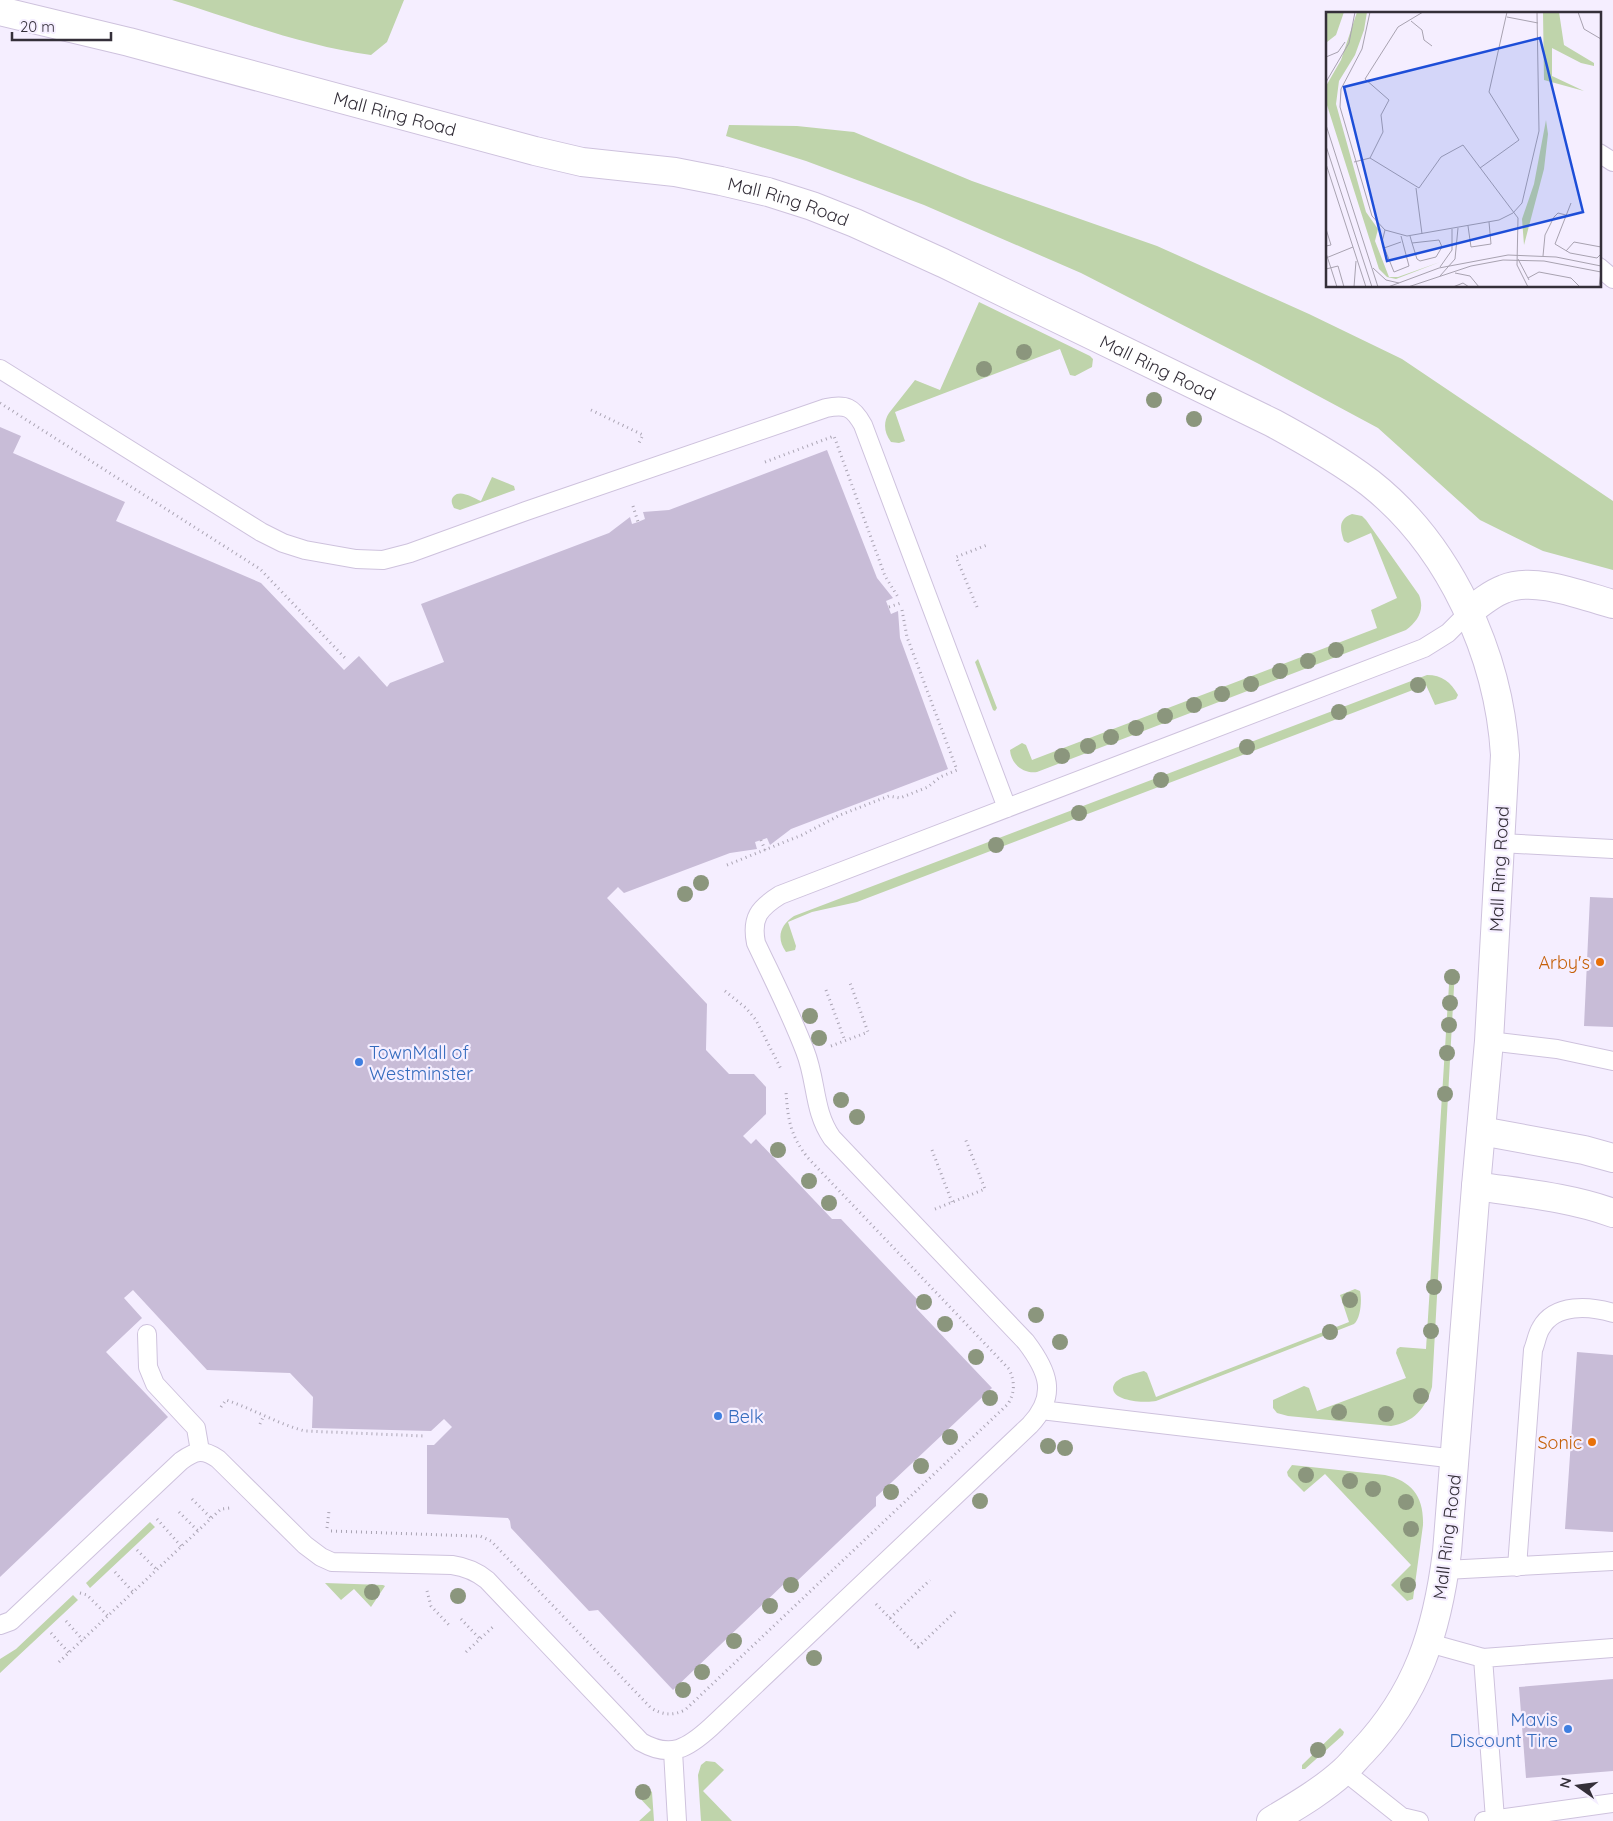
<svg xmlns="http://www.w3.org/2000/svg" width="1613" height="1821" viewBox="0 0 1613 1821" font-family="Quicksand,sans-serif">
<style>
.green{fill:#bfd4ab}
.building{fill:#c8bcd7}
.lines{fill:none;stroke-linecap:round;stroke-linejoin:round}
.service-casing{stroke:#cec2dd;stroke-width:20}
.minor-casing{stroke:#cec2dd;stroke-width:30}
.path{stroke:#aaa4b3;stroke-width:3;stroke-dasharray:1 4;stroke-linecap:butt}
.service{stroke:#fff;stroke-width:18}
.minor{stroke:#fff;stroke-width:28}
.tree{fill:#8b967d}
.food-dot{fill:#e8710a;stroke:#f5eeff;stroke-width:2}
.shop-dot{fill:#3f7fe0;stroke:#f5eeff;stroke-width:2}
.labels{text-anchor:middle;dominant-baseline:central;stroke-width:4.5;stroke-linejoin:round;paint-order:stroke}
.street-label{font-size:18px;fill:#342f39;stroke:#f5eeff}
.food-label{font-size:18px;fill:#c56008;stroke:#f5eeff;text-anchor:end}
.shop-label{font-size:18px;fill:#366cbe;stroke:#f5eeff;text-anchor:start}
.inset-road{fill:none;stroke:#a8a2b0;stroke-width:1}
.view{fill:#1d4ed8;fill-opacity:0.15;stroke:#1d4ed8;stroke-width:2.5}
.inset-edge{fill:none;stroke:#342f39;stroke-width:2.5}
</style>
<rect width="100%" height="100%" fill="#f5eeff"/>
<path class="green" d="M172 0H404L387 42 371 55C303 46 237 20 172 0Z
M729 125 797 126 854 132 972 181 1157 246 1309 314 1402 359 1613 501V570L1543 551 1480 520 1378 428 1259 364 1081 273 924 205 806 161 726 136Z
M979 302 1090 356 1093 359 1092 367 1075 376 1070 375 1060 349 895 412 905 441 899 443 891 442C884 433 883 422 889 413L915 380 940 390Z
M492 477 514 486 515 490 460 510 454 508C452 504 450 500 454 496 460 489 474 498 481 501Z
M1352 514 1362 516 1366 520 1419 595C1425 610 1418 621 1406 630L1037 772C1023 774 1011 764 1010 750L1022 743 1026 745 1032 760 1377 628 1371 610 1397 598 1371 533 1348 543 1344 541C1340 529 1338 519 1352 514Z
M978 659 997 708 995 711 993 710 975 662Z
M1427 675C1442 675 1451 682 1458 695L1456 699 1435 705 1426 685 857 902 812 912 788 922 796 946 795 950 786 952C776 938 780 925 794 916Z
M1450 969H1455L1432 1387C1426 1408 1413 1423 1391 1426L1288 1416 1277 1413 1273 1408V1400L1304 1386 1309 1388 1317 1411 1406 1378 1396 1353 1397 1349 1400 1347 1426 1349Z
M1355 1289 1360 1291C1362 1299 1361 1318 1354 1324L1156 1401C1147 1403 1113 1402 1113 1388 1113 1386 1115 1382 1117 1381 1123 1376 1136 1373 1144 1371L1147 1373 1156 1397 1349 1322 1340 1295Z
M1292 1465 1385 1475C1412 1481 1424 1497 1423 1525L1413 1599 1407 1601 1391 1585 1411 1565 1325 1474 1304 1492 1288 1476 1287 1472Z
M150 1522 155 1527 90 1588 86 1583Z
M325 1583 383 1585 385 1586 371 1607 354 1589 341 1600Z
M73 1595 78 1600 0 1673V1659L16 1649Z
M1340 1728 1344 1732 1343 1735 1305 1769H1302V1765Z
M706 1761 715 1762 724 1770 703 1791 732 1821H701L698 1775 701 1765Z
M641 1786 647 1787 652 1792 654 1821H639L651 1810 636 1794 638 1788Z"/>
<path class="building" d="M0 427 21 436 13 453 125 502 116 521 261 583 344 670 359 656 387 687 390 683 444 662 421 604 609 533 630 517 632 524 638 522 645 519 643 512 669 510 827 450 877 578 893 598 886 601 891 614 898 611 900 638 948 769 791 829 770 845 767 838 755 842 757 849 730 853 624 893 618 887 607 898 707 1004 706 1050 729 1074H754L766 1087V1114L743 1136 751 1144 756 1139 832 1219H841L917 1299 916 1308 992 1388 876 1497V1506L796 1582 787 1581 673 1690 598 1610 589 1611 511 1528 510 1521 508 1518 427 1514V1445H434L452 1427 444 1419 431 1431 312 1428 313 1397 290 1373 207 1370 133 1290 124 1298 142 1318 106 1352 168 1417 0 1577Z
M1590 897 1613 898V1027L1584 1026Z
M1577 1352 1613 1355V1532L1565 1529Z
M1613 1679V1771L1526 1778 1519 1687Z"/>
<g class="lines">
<defs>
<path id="service" d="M1599 153 1613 162
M1599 267 1613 279
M0 369 261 532 283 543 305 550 356 559 383 560 410 553 526 511 826 408C846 404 853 407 863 425L1007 808
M1500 843 1613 849
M1489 1041 1557 1049 1613 1061
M147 1334 148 1367 155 1384 196 1428 200 1451
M1041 1410 1456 1459
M1517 1567 1533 1350C1536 1343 1537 1334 1541 1328 1555 1303 1590 1306 1613 1313
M1445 1570 1613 1561
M0 1625 11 1621 181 1461C196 1450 203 1449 218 1459L305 1545 321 1557 332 1562 452 1565C466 1567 476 1571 487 1580L641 1742C671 1759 688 1748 711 1727L1030 1425C1058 1395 1048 1371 1026 1342L832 1138C813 1111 817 1081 805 1051 791 1014 773 979 756 943 751 918 759 908 780 895L1424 648 1448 633 1469 612
M1429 1643 1483 1658 1613 1648
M1483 1658 1495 1819
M673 1751 677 1821
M1344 1771 1402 1817 1419 1821
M1484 1821 1613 1803"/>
<g id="minor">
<path id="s1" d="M0 11 129 42 535 151 582 162 675 172 721 181 768 192 812 206 855 223 943 263 1273 423C1306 441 1340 460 1370 483 1450 546 1499 655 1505 755L1489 1041 1476 1186 1447 1552C1437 1631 1418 1693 1362 1752 1356 1758 1350 1766 1344 1771 1322 1791 1296 1806 1271 1821"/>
<path d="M1469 612C1480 603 1491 594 1504 589 1535 576 1583 596 1613 604"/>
<path d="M1481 1131 1584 1150 1613 1158"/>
<path d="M1476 1186C1521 1193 1569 1197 1613 1213"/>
</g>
</defs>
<use href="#service" class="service-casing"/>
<use href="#minor" class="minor-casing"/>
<path class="path" d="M0 403 260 569 345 658
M591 410 643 435 638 445
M765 462 834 436 885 576 898 597
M633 506 638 522
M889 607 901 603
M977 607 956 557 987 545
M761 840 765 850
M727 865 802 835 840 815 889 796 900 798 928 787 940 777 957 770 907 637 902 610
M826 990 845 1041
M725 991 746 1008 756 1020 782 1071
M831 1046 868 1032 849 980
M932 1150 952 1202
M935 1209 985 1189 965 1138
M221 1407 226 1400C253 1409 278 1424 305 1431L425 1436
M260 1424 264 1415
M192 1499 211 1518
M179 1512 198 1531
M157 1519 181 1546
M327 1528 329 1511
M331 1531 474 1536H480L491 1541 651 1708C663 1715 672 1716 685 1710L1008 1404C1015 1392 1015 1382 1009 1369L808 1158C790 1135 788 1120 786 1092
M137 1550 157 1570
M115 1572 133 1592
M427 1591 431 1606 449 1625
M80 1593 87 1595 108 1616
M876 1604 918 1647 957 1610
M890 1618 930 1580
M461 1619 480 1639
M66 1621 83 1640
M51 1633 69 1653
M466 1652 495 1625
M59 1662 221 1509 230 1508"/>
<use href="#service" class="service"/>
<use href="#minor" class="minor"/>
</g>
<g class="tree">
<circle cx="1024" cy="352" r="8"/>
<circle cx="984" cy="369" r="8"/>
<circle cx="1154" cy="400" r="8"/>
<circle cx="1194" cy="419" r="8"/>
<circle cx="1336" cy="650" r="8"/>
<circle cx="1308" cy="661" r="8"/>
<circle cx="1280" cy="671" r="8"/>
<circle cx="1251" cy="684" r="8"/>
<circle cx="1418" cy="685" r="8"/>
<circle cx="1222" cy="694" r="8"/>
<circle cx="1194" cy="705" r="8"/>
<circle cx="1339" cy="712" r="8"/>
<circle cx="1165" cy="716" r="8"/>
<circle cx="1136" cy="728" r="8"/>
<circle cx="1111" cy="737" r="8"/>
<circle cx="1088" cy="746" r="8"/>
<circle cx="1247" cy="747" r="8"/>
<circle cx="1062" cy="756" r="8"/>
<circle cx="1161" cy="780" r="8"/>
<circle cx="1079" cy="813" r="8"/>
<circle cx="996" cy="845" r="8"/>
<circle cx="701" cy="883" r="8"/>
<circle cx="685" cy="894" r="8"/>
<circle cx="1452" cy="977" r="8"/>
<circle cx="1450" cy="1003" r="8"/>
<circle cx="810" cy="1016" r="8"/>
<circle cx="1449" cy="1025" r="8"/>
<circle cx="819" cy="1038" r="8"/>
<circle cx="1447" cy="1053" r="8"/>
<circle cx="1445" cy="1094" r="8"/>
<circle cx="841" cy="1100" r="8"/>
<circle cx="857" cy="1117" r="8"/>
<circle cx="778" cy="1150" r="8"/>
<circle cx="809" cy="1181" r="8"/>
<circle cx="829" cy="1203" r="8"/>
<circle cx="1434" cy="1287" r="8"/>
<circle cx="1350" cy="1300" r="8"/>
<circle cx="924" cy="1302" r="8"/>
<circle cx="1036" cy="1315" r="8"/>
<circle cx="945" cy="1324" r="8"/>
<circle cx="1431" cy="1331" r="8"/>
<circle cx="1330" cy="1332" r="8"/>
<circle cx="1060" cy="1342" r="8"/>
<circle cx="976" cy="1357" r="8"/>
<circle cx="1421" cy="1396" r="8"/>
<circle cx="990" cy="1398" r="8"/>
<circle cx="1339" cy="1412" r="8"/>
<circle cx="1386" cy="1414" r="8"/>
<circle cx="950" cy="1437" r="8"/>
<circle cx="1048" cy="1446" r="8"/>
<circle cx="1065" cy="1448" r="8"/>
<circle cx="921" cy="1466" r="8"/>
<circle cx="1306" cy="1475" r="8"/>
<circle cx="1350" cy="1481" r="8"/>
<circle cx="1373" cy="1489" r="8"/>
<circle cx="891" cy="1492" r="8"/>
<circle cx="980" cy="1501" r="8"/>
<circle cx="1406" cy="1502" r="8"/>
<circle cx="1411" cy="1529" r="8"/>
<circle cx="791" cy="1585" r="8"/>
<circle cx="1408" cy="1585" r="8"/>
<circle cx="372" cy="1592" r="8"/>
<circle cx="458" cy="1596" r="8"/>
<circle cx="770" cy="1606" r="8"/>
<circle cx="734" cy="1641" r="8"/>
<circle cx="814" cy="1658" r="8"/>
<circle cx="702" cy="1672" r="8"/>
<circle cx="683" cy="1690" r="8"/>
<circle cx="1318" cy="1750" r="8"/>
<circle cx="643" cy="1792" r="8"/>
</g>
<g class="food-dot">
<circle cx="1600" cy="962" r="5"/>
<circle cx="1592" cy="1442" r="5"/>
</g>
<g class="shop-dot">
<circle cx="359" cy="1062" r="5"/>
<circle cx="718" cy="1416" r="5"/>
<circle cx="1568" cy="1729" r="5"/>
</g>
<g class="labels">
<g class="street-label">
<text stroke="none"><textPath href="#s1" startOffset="408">Mall Ring Road</textPath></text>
<text stroke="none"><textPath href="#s1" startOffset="812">Mall Ring Road</textPath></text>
<text stroke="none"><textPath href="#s1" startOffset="1218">Mall Ring Road</textPath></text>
<text transform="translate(1499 869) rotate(-87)">Mall Ring Road</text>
<text transform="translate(1447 1537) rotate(-83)">Mall Ring Road</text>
</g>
<g class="food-label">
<text x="1590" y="962">Arby's</text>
<text x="1582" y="1442">Sonic</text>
</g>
<g class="shop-label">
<text x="369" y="1052">TownMall of<tspan x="369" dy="21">Westminster</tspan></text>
<text x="728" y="1416">Belk</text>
<text x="1558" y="1719" text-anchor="end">Mavis<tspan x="1558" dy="21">Discount Tire</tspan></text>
</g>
</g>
<g transform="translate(1326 12)">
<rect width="275" height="275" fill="#f5eeff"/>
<path d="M0 0H18L10 23 1 30ZM31 0H41L38 18 29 43 13 69 10 92 40 200 52 217 49 229 63 265H72L114 250 70 267 61 265 53 257 0 90V74L15 48ZM217 0H233L238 33 268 51V54L255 51 226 36V64L258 79 218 68ZM220 108 222 122 218 157 198 233 196 207 208 172Z" fill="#bfd4ab"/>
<path class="inset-road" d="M44 0 36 37 15 77 14 95 46 204 59 218 81 224 173 208 187 201 196 191 213 119 211 0M97 0 72 15 39 67 63 88 55 103 57 120 44 146 93 176 115 145 137 133 192 206 191 253 202 275M252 0 258 17 275 27M181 5 212 11M85 9 96 18 98 28 106 34M0 45 12 40 19 30M0 70 23 31 29 0M0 113 52 275M0 134 46 275M28 150 44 146M0 152 40 275M154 156 193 128 163 80 181 0M90 176 96 222M245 191 229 232 244 241 271 246 275 242M142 214 145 235 165 232 163 210M0 217 5 233 0 234M59 218 56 230 68 260 83 254 75 224M84 224 86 231 91 247 94 249 110 245 116 235 113 228 86 231M58 236 75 230M240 239 248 230 275 235M0 241 11 275M217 244 219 223 228 205 232 201 240 203M0 246 27 235M192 247 203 268M114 255 126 238V217M47 256 60 268 73 271M0 257 12 254 18 275M129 261 144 264 153 275M114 264 129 247 132 216M202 266 213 260 245 266 254 275M28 275 30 249M62 275 113 256 182 243 230 245 275 254M82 275 145 254 177 248 218 249 275 260M127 275 137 271 143 275M273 275 275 260"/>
<path class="view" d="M214 26 257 200 61 249 18 75Z"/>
<rect width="275" height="275" class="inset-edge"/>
</g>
<g transform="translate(1578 1786) rotate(284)" stroke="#f5eeff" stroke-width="4" paint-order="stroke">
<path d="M0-4L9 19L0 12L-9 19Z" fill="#342f39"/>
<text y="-8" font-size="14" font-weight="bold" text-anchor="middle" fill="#342f39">N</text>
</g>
<path d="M12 32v8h99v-8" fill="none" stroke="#342f39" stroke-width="2.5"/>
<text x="20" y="32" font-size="15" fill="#342f39" stroke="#f5eeff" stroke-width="4" paint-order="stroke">20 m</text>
</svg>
